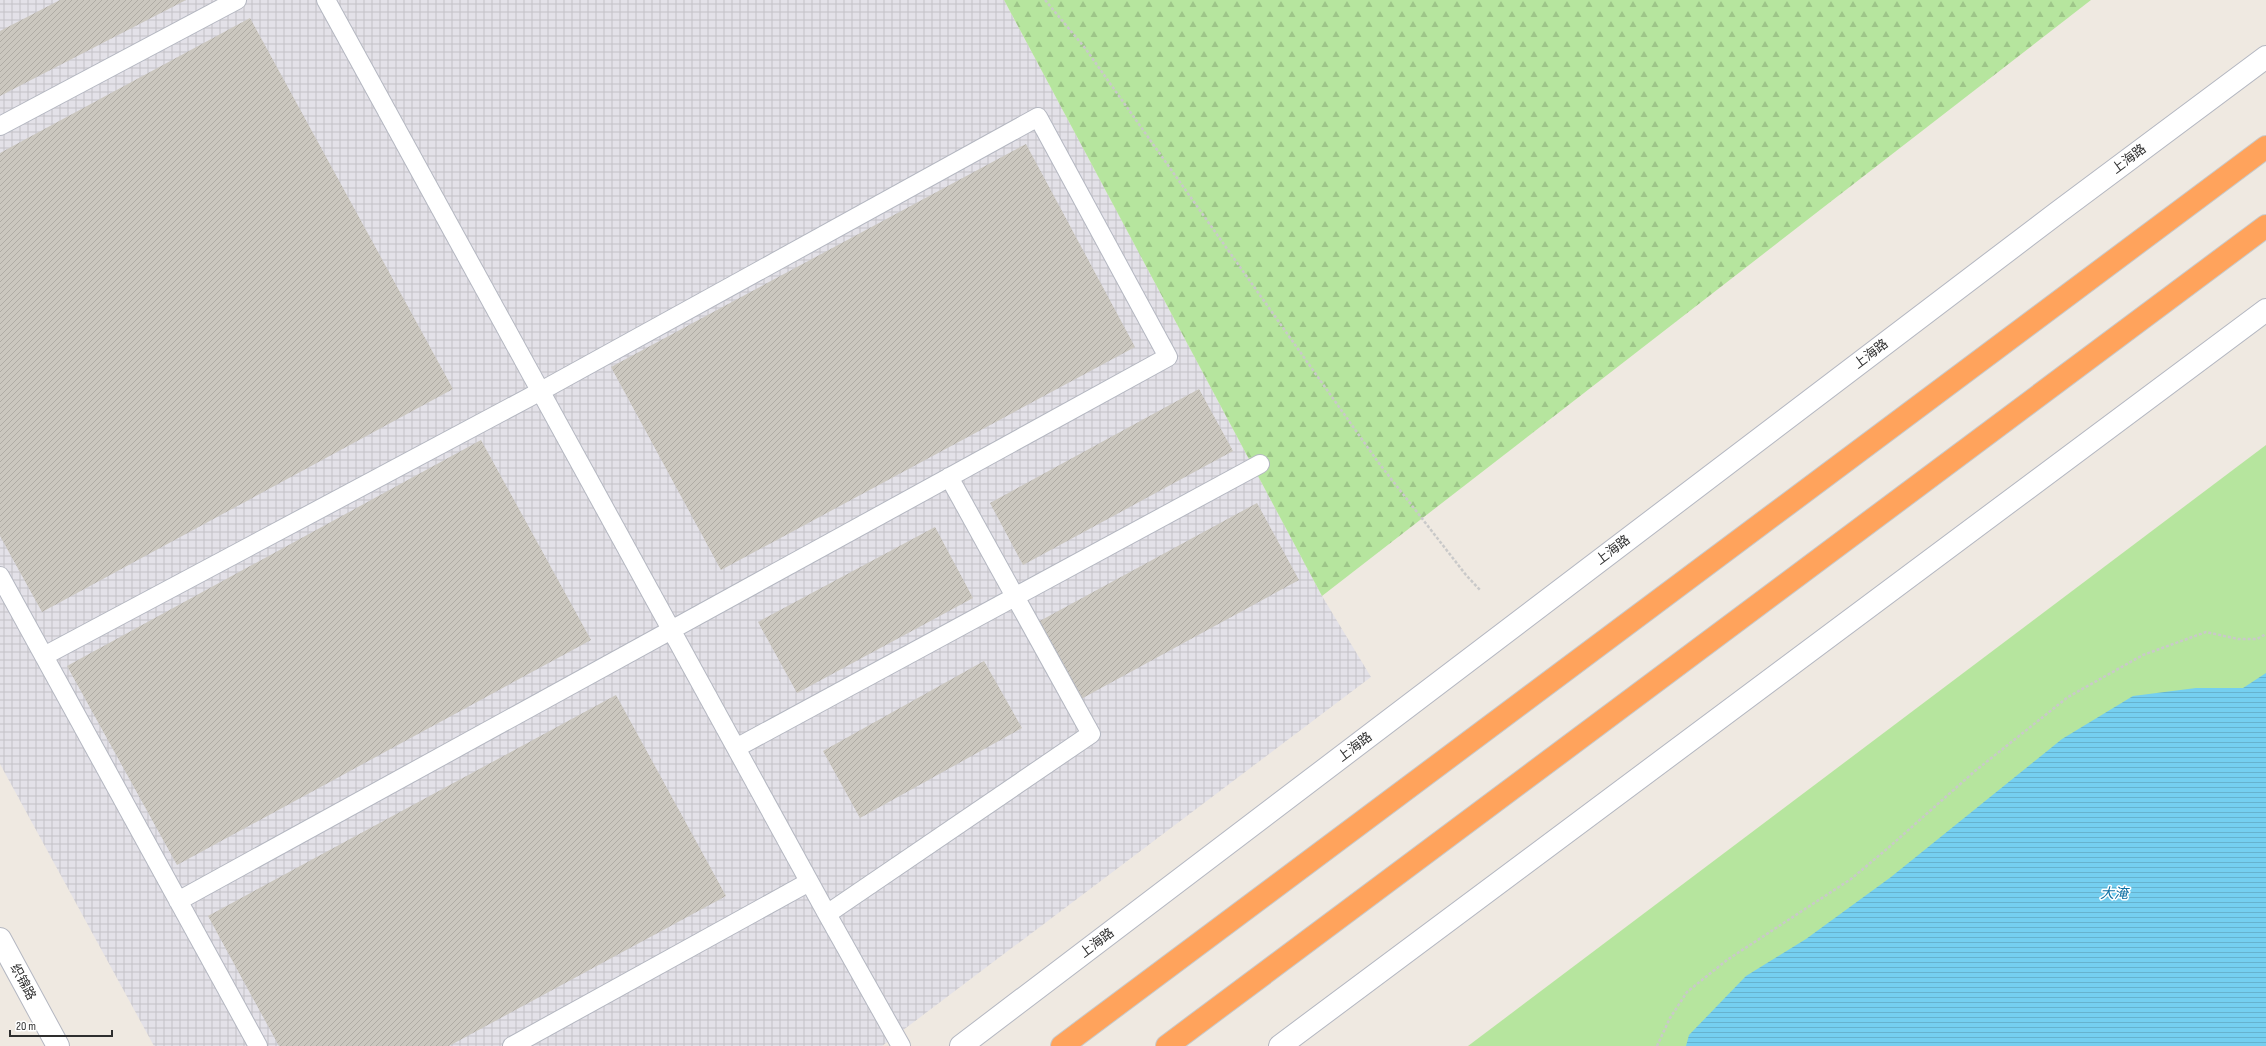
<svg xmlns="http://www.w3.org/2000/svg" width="2266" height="1046" viewBox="0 0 2266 1046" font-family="'Sofia Sans Condensed','Noto Sans SC',sans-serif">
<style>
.industrial{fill:url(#industrial-grid)}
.grass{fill:#b6e59e}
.forest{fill:url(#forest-firs)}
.water{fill:url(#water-rules)}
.building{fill:url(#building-hatch)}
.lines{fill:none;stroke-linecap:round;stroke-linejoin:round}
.lane-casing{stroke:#b4b7c1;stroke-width:20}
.secondary-casing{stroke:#b4b7c1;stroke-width:24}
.highway-casing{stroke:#c9c9c9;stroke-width:24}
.path{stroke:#c9c9c9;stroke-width:2.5;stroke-dasharray:3 2;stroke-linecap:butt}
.lane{stroke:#fff;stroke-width:18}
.secondary{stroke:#fff;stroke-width:22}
.highway{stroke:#ffa35c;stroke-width:22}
.labels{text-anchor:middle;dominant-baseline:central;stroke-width:3;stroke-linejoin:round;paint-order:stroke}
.street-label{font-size:13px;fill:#2e2e2e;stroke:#fff}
.water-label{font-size:14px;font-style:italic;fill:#0d6fa3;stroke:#fff}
</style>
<defs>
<pattern id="industrial-grid" width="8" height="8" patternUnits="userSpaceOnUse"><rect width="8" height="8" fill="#e3e1e8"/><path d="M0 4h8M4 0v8" fill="none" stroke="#c3c1c7"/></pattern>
<pattern id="forest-firs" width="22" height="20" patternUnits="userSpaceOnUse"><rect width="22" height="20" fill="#b6e59e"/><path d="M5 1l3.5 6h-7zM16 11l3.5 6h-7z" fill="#9dc588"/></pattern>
<pattern id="water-rules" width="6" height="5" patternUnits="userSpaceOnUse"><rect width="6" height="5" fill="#75cff0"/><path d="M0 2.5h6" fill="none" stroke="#66b2ce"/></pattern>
<pattern id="building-hatch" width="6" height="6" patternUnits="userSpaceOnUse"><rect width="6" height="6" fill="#cbc7bf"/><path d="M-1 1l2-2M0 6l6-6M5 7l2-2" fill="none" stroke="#afaba4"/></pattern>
</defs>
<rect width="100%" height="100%" fill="#efe9e1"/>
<path class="industrial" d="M0 0H1004L1322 596 1371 677 882 1046H154L0 764Z"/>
<path class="grass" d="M2266 445V1046H1468Z"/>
<path class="forest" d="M1004 0H2091L1322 596Z"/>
<path class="water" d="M2266 673V1046H1686L1689 1035 1746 976 1806 939 1891 877 2062 739 2133 696 2196 688H2243Z"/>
<path class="building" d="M60 0H186L0 96V31Z
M250 18 453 389 42 612 0 536V153Z
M1026 144 1135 347 721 570 611 367Z
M1199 389 1233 451 1023 565 990 503Z
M481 440 591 640 177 865 67 666Z
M1257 503 1299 580 1081 699 1038 622Z
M935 527 973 598 797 693 758 622Z
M984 661 1022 728 860 818 823 751Z
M616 695 726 896 449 1046H279L208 916Z"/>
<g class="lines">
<defs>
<path id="lane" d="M326 0 827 914 901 1046
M0 126 237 0
M0 576 258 1046
M44 656 541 391 1038 117 1168 357 178 901
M736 748 1260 464
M827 914 1091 734 949 477
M512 1046 809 882"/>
<path id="secondary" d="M0 939 58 1046
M961 1046 2057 213 2266 57
M1280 1046 2266 310"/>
<path id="highway" d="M1062 1046 2266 147
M1167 1046 2266 226"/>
</defs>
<use href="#lane" class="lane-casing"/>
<use href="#secondary" class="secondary-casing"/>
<use href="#highway" class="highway-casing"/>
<path class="path" d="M1045 0 1085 48 1378 462 1466 575 1480 590
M1657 1046 1670 1018 1687 992 1727 960 1851 879 1888 848 1975 771 2068 697 2143 655 2206 632 2238 639H2257L2266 634"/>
<use href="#lane" class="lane"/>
<use href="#secondary" class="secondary"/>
<use href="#highway" class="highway"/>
</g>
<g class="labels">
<g class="street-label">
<text transform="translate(2129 159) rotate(-37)">上海路</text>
<text transform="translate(1871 354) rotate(-37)">上海路</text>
<text transform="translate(1613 550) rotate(-37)">上海路</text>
<text transform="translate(1355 747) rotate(-37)">上海路</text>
<text transform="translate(1097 943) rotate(-37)">上海路</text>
<text transform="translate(23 982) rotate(62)">织锦路</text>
</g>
<g class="water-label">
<text x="2114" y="893">大淹</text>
</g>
</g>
<path d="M10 1030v6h102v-6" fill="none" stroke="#2e2e2e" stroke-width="2"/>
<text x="16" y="1030" font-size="12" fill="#2e2e2e" stroke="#ffffff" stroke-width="3" paint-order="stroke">20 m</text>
</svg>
